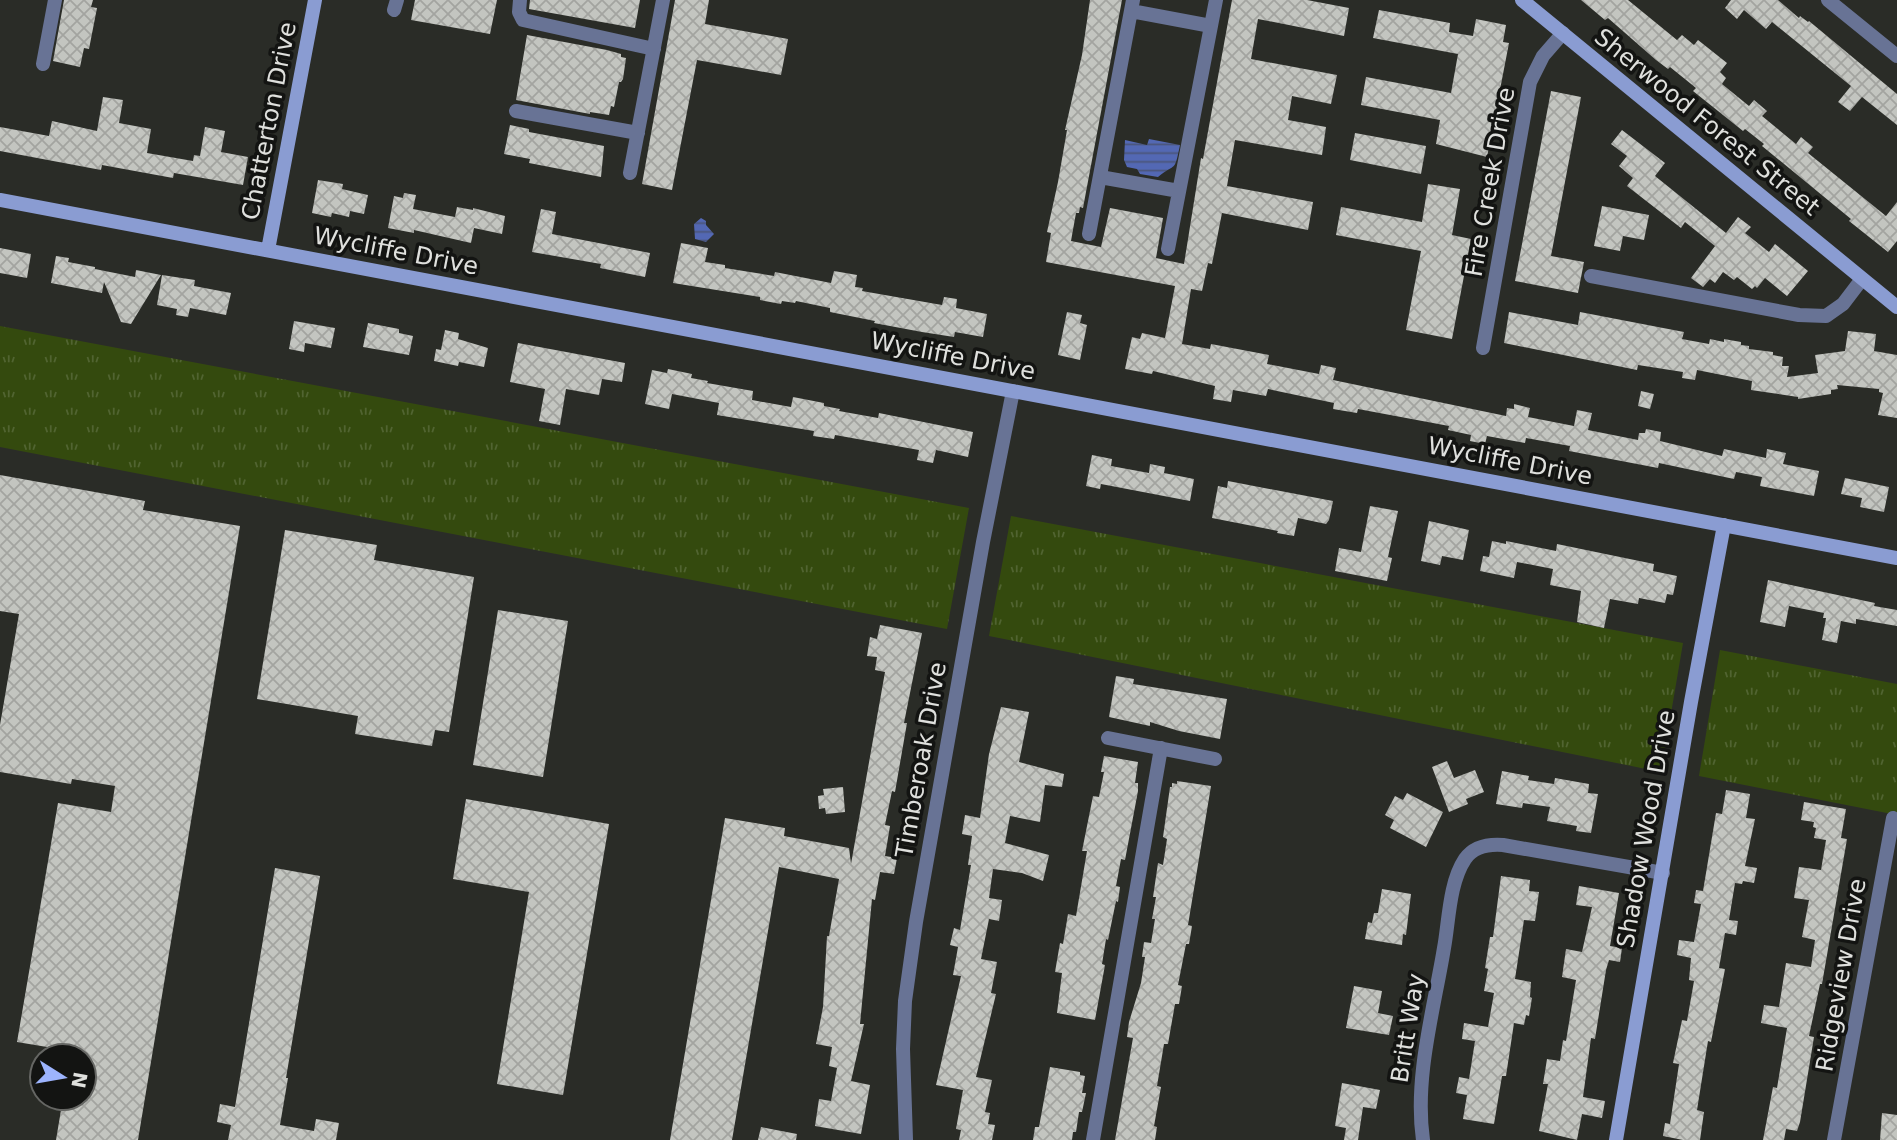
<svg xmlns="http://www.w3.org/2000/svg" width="1897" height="1140" viewBox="0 0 1897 1140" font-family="'DejaVu Sans',sans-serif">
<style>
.grass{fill:url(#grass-tufts)}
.water{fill:url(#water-rules)}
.building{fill:url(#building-cross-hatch)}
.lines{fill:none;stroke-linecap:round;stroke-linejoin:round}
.street{stroke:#687395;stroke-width:14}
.secondary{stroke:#8a9cd2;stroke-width:14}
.labels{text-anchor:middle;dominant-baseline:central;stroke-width:7;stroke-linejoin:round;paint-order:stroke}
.street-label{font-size:24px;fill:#dfe0dd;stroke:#131412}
</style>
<defs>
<pattern id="grass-tufts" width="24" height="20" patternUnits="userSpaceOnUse" patternTransform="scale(1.75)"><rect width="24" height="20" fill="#344a0e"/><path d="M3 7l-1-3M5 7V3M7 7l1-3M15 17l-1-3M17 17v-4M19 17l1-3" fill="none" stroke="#516431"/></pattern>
<pattern id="water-rules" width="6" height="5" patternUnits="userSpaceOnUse" patternTransform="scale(1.75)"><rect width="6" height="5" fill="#5368b4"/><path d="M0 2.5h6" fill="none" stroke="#4b567b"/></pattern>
<pattern id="building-cross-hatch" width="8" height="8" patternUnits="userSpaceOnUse" patternTransform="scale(1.75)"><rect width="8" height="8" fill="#c3c5c0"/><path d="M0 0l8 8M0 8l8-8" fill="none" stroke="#a3a4a0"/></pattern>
</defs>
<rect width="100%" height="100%" fill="#2a2c27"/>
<path class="grass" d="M0 326 969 508 947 629 0 447Z
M1011 516 1683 643 1661 772 989 636Z
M1720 650 1897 684V815L1699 776Z"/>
<path class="water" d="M1149 139 1180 145C1174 174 1176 162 1158 177L1140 174 1137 169 1127 167 1124 160 1125 140 1147 145Z
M701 218 706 221V225L714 234 706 242 695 239 694 224Z"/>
<path class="building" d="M64 0H93L91 7 97 8 89 49 84 48 80 67 53 61Z
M415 0H497L490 34 411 20Z
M530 0H640L635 28 529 9Z
M675 0H709L705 24 788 39 781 75 697 60 672 190 642 184Z
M1090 0H1122L1083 208 1080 207 1079 213H1076L1071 241 1101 247 1110 208 1147 215 1163 218 1156 258 1184 264 1201 158 1203 159 1232 0H1307L1349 8 1344 36 1258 19 1251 59 1337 75 1331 104 1292 96 1288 120 1326 127 1322 155 1235 140 1227 186 1313 202 1308 230 1222 213 1212 264 1208 263 1202 291 1191 289 1182 344 1210 349 1211 344 1269 355 1267 364 1319 374 1321 365 1336 368 1333 380 1506 416 1507 408 1514 409V404L1530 408 1528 417 1574 426 1577 410 1592 413 1588 430 1638 440 1639 433H1645L1646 429 1661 432 1660 441 1722 456 1724 449 1766 458 1767 449 1786 453 1783 464 1819 471 1814 496 1760 486 1762 477 1736 472 1734 479 1659 463 1658 468 1569 451 1570 446 1526 438 1525 443 1487 436 1485 444 1470 441 1471 435 1448 430 1449 426 1358 409 1357 413 1333 409 1334 403 1268 389 1266 396 1233 390 1231 402 1213 399 1215 386 1153 371 1152 374 1125 369 1132 337 1140 339 1142 333 1165 338 1175 286 1046 262 1051 233 1047 232 1058 182 1067 130H1065L1082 55Z
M1581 0H1628L1677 40 1682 35 1694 45 1698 40 1727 63 1720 72 1726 78 1722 84 1749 106 1754 100 1767 111 1762 116 1796 144 1801 137 1813 147 1808 153 1886 216 1897 202V241L1888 252 1849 221 1851 219 1762 146 1764 144 1745 129 1743 131 1693 91 1696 88 1670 67 1668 69 1656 60 1608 18 1605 20Z
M1731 0H1778L1799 18 1800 16 1808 22 1809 21 1897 94V125L1862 97 1850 111 1838 102 1851 86 1772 22 1766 29 1744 10 1737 19 1725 8Z
M1379 10 1450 23 1449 32 1473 36 1476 19 1506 25 1503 42 1509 43 1487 157 1436 144 1440 120 1361 105 1366 77 1451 93 1458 54 1373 38Z
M527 35 607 50 621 54V57L626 58 623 79 621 82H619L614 107 611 106 609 115 590 112V114L516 100Z
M1551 91 1581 97 1551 256 1584 262 1578 293 1515 281Z
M103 97 123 100 119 123 151 129 147 153 193 161 194 155 200 156 205 127 225 131 221 152 248 157 243 185 174 173 173 178 102 165 101 170 0 151V127L49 136 52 121 97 131Z
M510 125 529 129V132L604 146 601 177 529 163 530 159 504 154Z
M1622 130 1665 163 1655 176 1726 233 1738 217 1751 227 1745 233 1769 252 1775 244 1808 271 1787 296 1765 278 1757 288 1755 286 1752 289 1737 277 1734 280 1723 272 1715 283 1710 279 1703 287 1691 278 1715 246 1685 222 1681 228 1627 186 1633 178 1619 166 1627 156 1611 144Z
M1355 133 1426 146 1421 174 1350 160Z
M318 180 343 184 342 189 368 195 364 214 350 211 349 217 332 213 331 217 312 213Z
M1428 184 1460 189 1452 235 1471 239 1452 339 1406 330 1421 251 1336 235 1341 207 1422 222Z
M404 193 416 195 413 209 455 217 457 207 473 210V208L505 216 502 234 474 228 471 243 414 230V233L388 228 394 196 403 198Z
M1602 206 1649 215 1644 240 1623 236 1620 251 1594 246Z
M541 209 556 212 552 234 650 253 645 277 600 268 601 264 532 252Z
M681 243 708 248 705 262 725 265V268L774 276 775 272 831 283 834 271 857 275 855 287 863 288 862 291 942 305 944 297 957 299 956 308 987 314 983 337 955 332 954 337 922 332 874 323 875 321 830 312V308L796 301 795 303 782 301 781 304 760 300V297L673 283Z
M0 248 31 254 27 278 0 273Z
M56 256 69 258 68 262 95 267V269L135 277 136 270 161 275 131 324 121 322 104 282 102 293 51 283Z
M162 275 195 280 194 286 231 293 226 315 190 308 188 317 176 315 177 309 157 305Z
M1067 312 1082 315 1080 323 1087 325 1080 360 1058 355Z
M1509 312 1578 325 1580 312 1684 332 1682 339 1709 344 1710 339 1724 342V339L1741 342V345L1749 346V349L1773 352V355L1783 357 1782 366H1789L1787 377 1818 373 1815 355 1845 351 1848 331 1876 334 1874 351 1897 355V418L1878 415 1883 393 1879 392V389L1837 385 1838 389 1831 390V394L1798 399V397L1751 390 1752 381 1697 370 1695 380 1682 378 1683 372 1638 365 1637 370 1504 343Z
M294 321 335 328 331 348 305 343 304 352 289 349Z
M368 323 399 329V333L413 336 409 355 363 347Z
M445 330 459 333 458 339 488 348 484 367 459 362 458 366 434 361 436 349 441 350Z
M518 343 625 363 622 382 602 379 599 395 566 389 560 425 539 421 545 389 510 382Z
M668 369 692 374 691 378 708 381 707 383 753 391 752 400 791 407 793 397 824 403V406L840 409 839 411 878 418 879 413 973 432 968 457 936 450 933 463 917 460 919 450 835 435 834 439 813 436 814 431 717 415 719 403 672 394 669 409 645 404 652 370 667 373Z
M1641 391 1654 394 1650 409 1638 406Z
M1092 455 1112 459 1111 466 1149 473 1150 464 1165 467 1164 473 1194 479 1190 501 1101 484 1100 489 1086 486Z
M0 475 145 501 143 510 240 526 138 1140H56L63 1098H84V1056H70L71 1051 17 1042 58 803 111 812 115 786 72 779 71 784 0 772V725L19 614 0 611Z
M1845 478 1889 487 1884 512 1860 507 1862 498 1841 494Z
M1228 481 1333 501 1329 520 1326 524 1298 518 1294 536 1277 533 1278 531 1212 518 1218 486 1227 488Z
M1370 506 1398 511 1388 557 1392 558 1387 581 1335 571 1339 548 1361 552Z
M1429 521 1469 530 1463 560 1442 556 1440 565 1421 561Z
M285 530 377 545 374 560 474 577 449 732 435 730 432 746 355 734 358 716 257 699Z
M1492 541 1506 544V541L1556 551 1557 544 1654 564 1653 571 1677 576 1673 595 1667 594 1665 603 1639 598 1638 604 1610 599 1604 628 1577 622 1581 591 1550 585 1553 569 1517 562 1514 578 1480 571 1483 556 1489 557Z
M1768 580 1875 603 1874 606 1897 610V626L1856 619V624L1841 621 1837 643 1822 640 1826 618H1823L1824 613 1789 606 1785 627 1760 622Z
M498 610 568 621 543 777 473 765Z
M880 625 922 633 904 723H907L895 792 892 791 885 825 890 826 885 856 897 858 894 874 880 872 875 900 872 899 860 1024H864L851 1081 870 1085 861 1134 815 1126 819 1099 831 1101 837 1068 829 1066 832 1047 816 1044 823 1007 827 936H829L839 879 779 867 732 1140H670L725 818 785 828 784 836 849 848 851 864 885 672 875 670 877 657 867 656 870 637 877 639Z
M1116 676 1134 679 1133 684 1227 699 1220 739 1179 731 1150 722V726L1109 717Z
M1001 707 1029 712 1019 762 1064 774 1062 787 1045 785 1040 822 1010 816 1005 843 1049 855 1043 881 1022 873 993 869 989 898 1002 900 999 921 989 919 981 959 997 962 991 993 996 994 976 1077 992 1080 985 1112 990 1113 988 1124 995 1125 992 1140H959L961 1130 956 1129 963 1090 936 1085 961 976 953 975 958 947 950 945 954 928 960 930 971 865H968L972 836 962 834 965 815 980 818 989 754Z
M1104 756 1138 762 1135 783H1138V791L1125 860 1121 859 1116 886 1120 887 1118 902 1116 901 1108 940 1106 939 1102 964 1105 965 1095 1020 1057 1013 1062 973 1055 972 1060 943 1063 944 1068 914 1076 916 1087 851H1082L1093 796 1099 797 1104 772H1101Z
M1447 761 1454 778 1475 770 1484 792 1466 799 1468 804 1449 812 1432 767Z
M1502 771 1529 776 1528 780 1554 784 1555 778 1589 784 1588 793 1598 794 1591 833 1576 831 1577 826 1547 821 1550 807 1523 803 1522 808 1496 804Z
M1177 781 1211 786 1188 925 1192 926 1189 944H1186L1178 985 1182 986 1179 1004H1175L1168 1044H1164L1157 1086 1161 1087 1154 1126 1157 1127 1155 1140H1115L1133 1038 1127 1037 1129 1022 1141 983 1145 957H1142L1144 942 1151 943 1155 919H1152L1156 897H1153L1158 863 1163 865 1167 839 1163 837 1170 787H1172V783L1177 784Z
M843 787 845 812 826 814 825 808 819 809 818 796 824 795 823 789Z
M1726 790 1750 794 1746 818 1755 819 1745 866 1757 868 1754 883 1743 881 1742 884 1735 883 1729 920 1738 921 1736 935 1725 933 1719 968 1725 969 1711 1042 1708 1041 1697 1110 1704 1112 1700 1140H1683L1663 1136 1665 1123 1670 1124 1679 1064 1673 1063 1682 1020 1687 1021 1694 981 1689 980 1691 958 1677 955 1679 940 1694 942 1701 904 1694 903 1696 890 1703 891 1716 813 1722 814Z
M1407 793 1443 812 1426 847 1390 828 1394 820 1385 815 1395 796 1403 800Z
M466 799 609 824 563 1095 497 1084 529 892 453 879Z
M1804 802 1846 809 1841 838 1847 839 1822 984H1820L1809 1036 1814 1037 1800 1122 1797 1131 1786 1129 1784 1140H1763L1773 1087 1777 1088 1787 1028 1761 1023 1764 1005 1779 1007 1786 963 1811 967 1815 940 1802 937 1809 900 1794 898 1799 867 1821 870 1826 840 1814 838 1816 828 1813 827 1814 822 1801 820Z
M275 868 320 876 286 1078H288L280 1125 314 1131 316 1119 339 1123 336 1140H228L231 1125 217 1122 220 1104 235 1107Z
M1501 876 1530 880 1529 891 1539 892 1535 921 1524 920 1515 979 1531 982 1530 997 1532 998 1529 1016 1526 1015 1524 1025 1514 1023 1506 1076H1502L1494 1124 1463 1119 1467 1095 1456 1093 1459 1077 1469 1079 1475 1041 1462 1039 1464 1023 1488 1027 1494 993 1484 991 1488 969 1485 968 1490 937H1493Z
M1579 886 1619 893 1610 946 1622 948 1620 962 1609 960 1606 970 1595 1039 1591 1038 1583 1097 1605 1101 1602 1118 1582 1114 1577 1140 1539 1131 1548 1084H1543L1547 1059 1560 1061 1563 1040 1566 1041 1576 980 1562 977 1566 949 1582 952 1592 907 1576 905Z
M1382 889 1411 894 1406 935 1403 934 1402 945 1365 939 1368 922 1372 923 1374 913H1378Z
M1354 986 1382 991 1378 1013 1393 1016 1389 1035 1346 1028Z
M1050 1067 1080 1072V1075L1085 1076 1082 1093H1086L1082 1112H1079L1076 1132H1073L1072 1140H1033L1035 1127H1039Z
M1342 1083 1380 1090 1376 1109 1363 1107 1358 1140H1344L1346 1128 1335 1126Z
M1882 1113 1897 1115V1140H1880Z
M761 1127 797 1134 796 1140H758Z"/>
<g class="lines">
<path class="street" d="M520 0 519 12 523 20 654 49
M1828 0 1897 56
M394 10 397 0
M1131 11 1211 26
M43 64 55 0
M516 111 638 133
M630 173 663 0
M1100 177 1179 191
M1089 234 1133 0
M1168 249 1216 0
M1591 276 1799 315 1826 316 1843 304 1862 279
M1483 348 1530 82 1543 56 1563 33
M1108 738 1215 759
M906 1140 903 1049 905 1001 916 922 983 542 1013 391
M1093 1140 1161 748
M1423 1140C1414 1078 1434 1009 1444 948 1449 921 1449 883 1465 859 1474 846 1489 844 1503 845L1663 873
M1834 1140 1893 818"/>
<path class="secondary" d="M1522 0 1897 307
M0 200 1897 558
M268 250 315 0
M1616 1140 1691 702 1724 525"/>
</g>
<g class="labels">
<g class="street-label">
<text transform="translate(269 121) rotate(-79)">Chatterton Drive</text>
<text transform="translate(1707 122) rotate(39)">Sherwood Forest Street</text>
<text transform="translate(1490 182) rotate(-80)">Fire Creek Drive</text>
<text transform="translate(396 251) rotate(11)">Wycliffe Drive</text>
<text transform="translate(953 356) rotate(11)">Wycliffe Drive</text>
<text transform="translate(1510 461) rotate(11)">Wycliffe Drive</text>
<text transform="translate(921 760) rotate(-80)">Timberoak Drive</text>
<text transform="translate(1646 829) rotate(-80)">Shadow Wood Drive</text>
<text transform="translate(1841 975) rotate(-80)">Ridgeview Drive</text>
<text transform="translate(1408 1028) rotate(-81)">Britt Way</text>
</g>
</g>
<g transform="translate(63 1077) rotate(101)"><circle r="33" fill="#131412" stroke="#656663" stroke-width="2"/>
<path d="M0-5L12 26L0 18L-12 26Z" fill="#9db4fd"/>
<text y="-10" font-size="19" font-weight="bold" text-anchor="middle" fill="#dfe0dd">N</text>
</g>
</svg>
